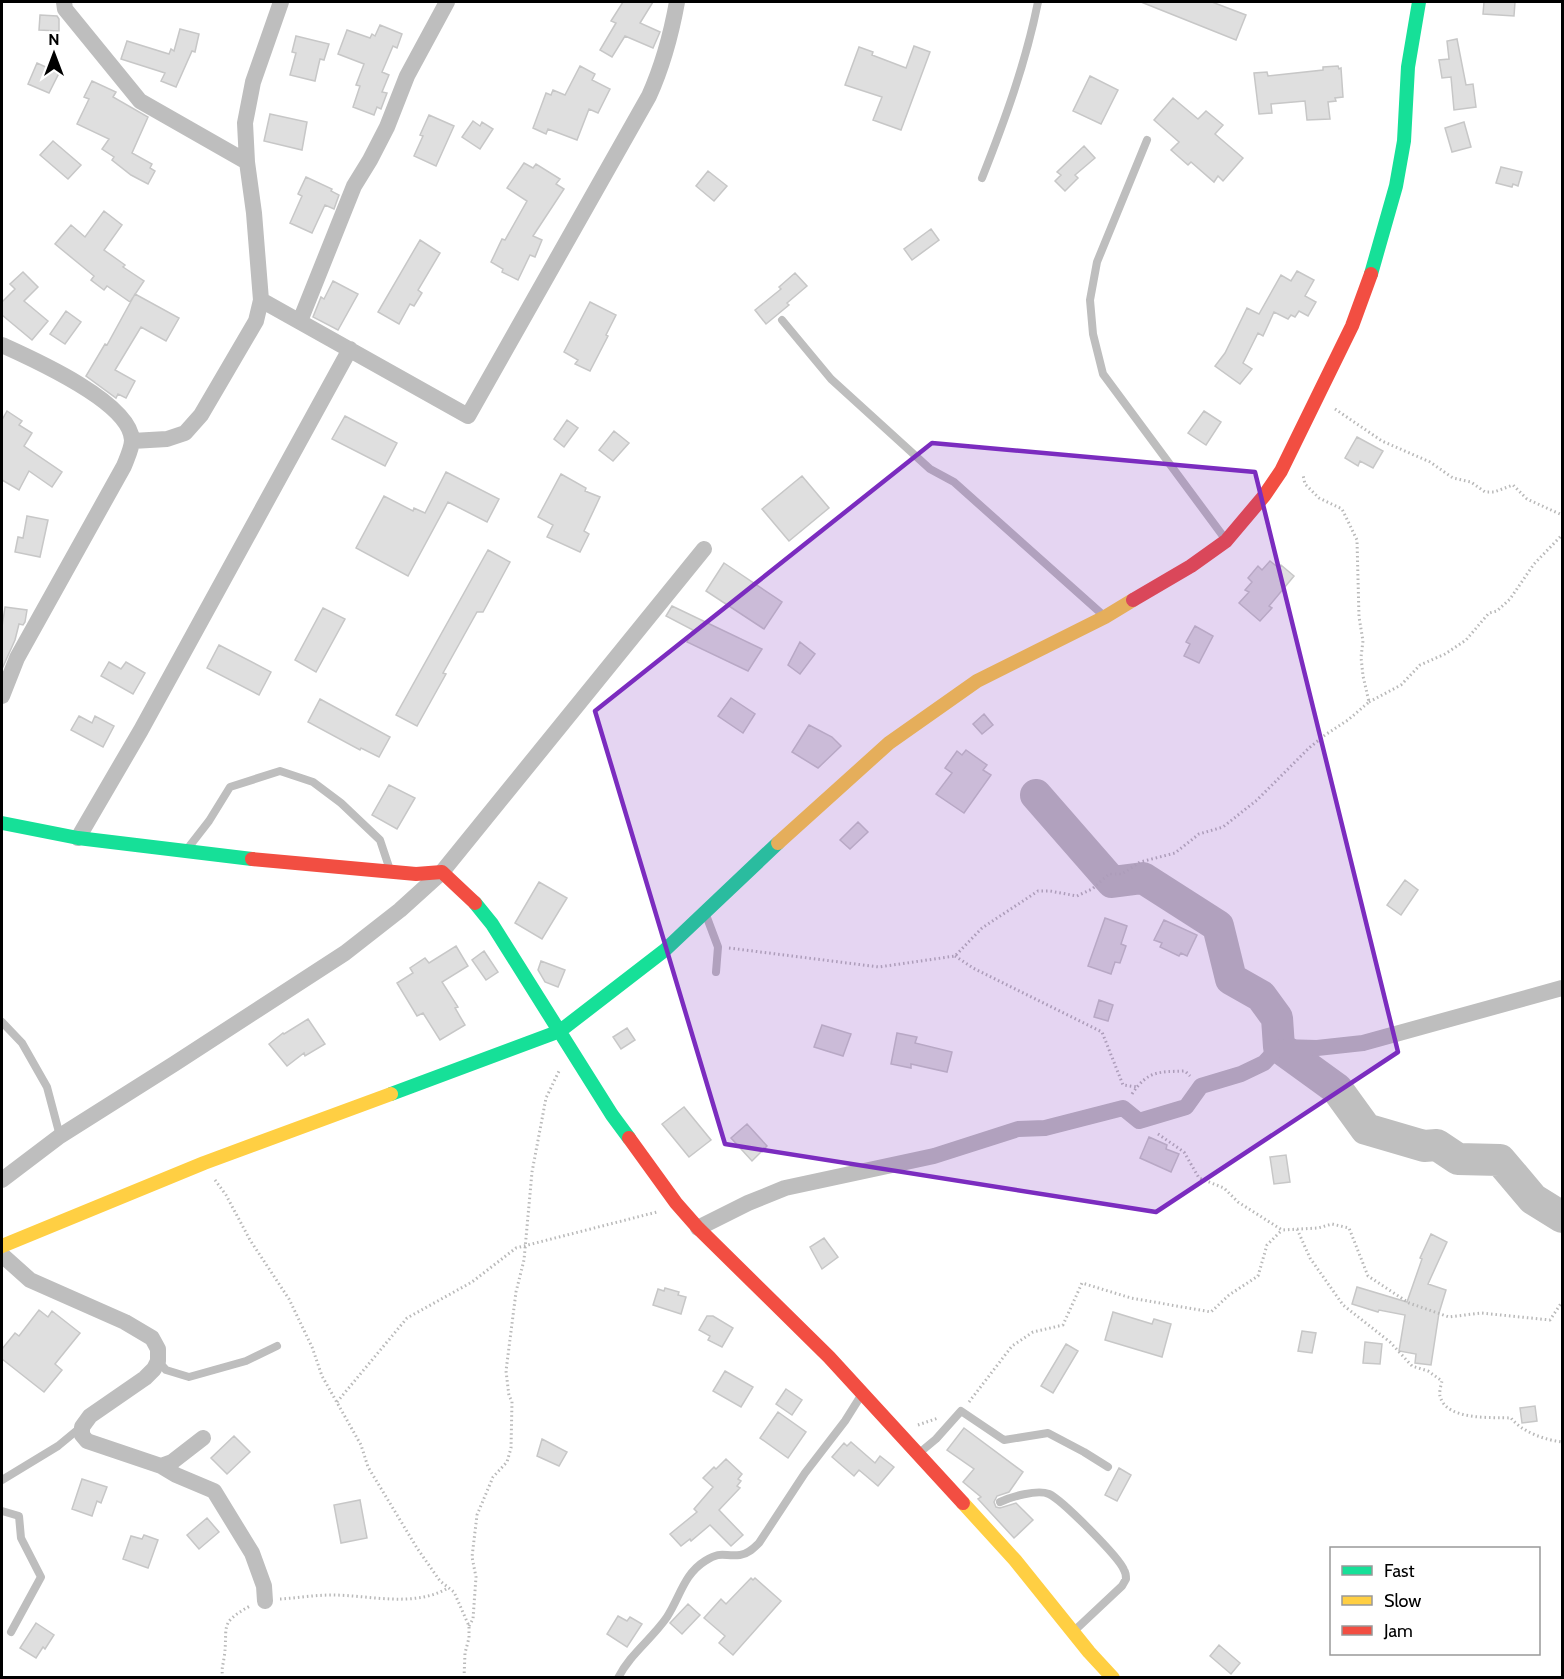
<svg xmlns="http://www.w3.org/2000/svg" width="1564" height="1679" viewBox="0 0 1564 1679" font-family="Cabin,sans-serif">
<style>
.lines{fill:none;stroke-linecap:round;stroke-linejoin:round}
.river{stroke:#bfbfbf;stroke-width:32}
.building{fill:#dfdfdf;stroke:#c7c7c7;stroke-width:1.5}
.path{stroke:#b9b9b9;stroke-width:3;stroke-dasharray:1.5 3;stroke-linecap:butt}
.lane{stroke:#bebebe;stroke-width:8}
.street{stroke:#bebebe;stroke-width:16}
.fast{stroke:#16e098;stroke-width:14}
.slow{stroke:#ffcf43;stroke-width:14}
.jam{stroke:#f24e42;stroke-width:14}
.marked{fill:#7b2cbf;fill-opacity:0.2;stroke:#7b2cbf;stroke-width:4.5;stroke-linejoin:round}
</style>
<rect width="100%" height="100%" fill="#fff"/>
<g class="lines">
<path class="river" d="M1036 795 1112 882 1143 878 1218 926 1231 979 1261 996 1277 1018 1279 1047 1337 1089 1366 1129 1424 1146 1437 1145 1458 1159 1500 1160 1533 1199 1562 1217"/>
</g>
<path class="building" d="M623 2H653L640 23 660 32 653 48 625 36 612 57 600 50 616 23 611 21Z
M1141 2H1212L1246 15 1236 40Z
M1484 2H1515L1514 16 1483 14Z
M40 15 57 16 59 19V31L39 30Z
M380 25 402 34 397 48 393 46 382 72 389 75 382 92 387 93 381 109 377 107 374 115 353 107 360 86 356 85 364 64 338 54 347 30 370 38 372 34 375 36Z
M180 29 199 34 195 52 192 51 176 87 161 81 165 73 121 59 127 41 169 54 171 49 174 51Z
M296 36 329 44 324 60 320 59 315 81 290 75 296 53 292 52Z
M1457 39 1466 85 1473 84 1476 107 1454 110 1451 77 1442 78 1439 60 1449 59 1447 41Z
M914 46 930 52 901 130 873 120 882 97 845 85 859 47 873 52 872 55 906 68Z
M37 63 59 73 49 93 28 84Z
M580 66 595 74 592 80 610 89 598 113 589 109 577 140 548 129 546 134 533 128 546 93 551 95 553 90 565 95Z
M1338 66 1339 69 1341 68 1343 97 1335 98 1336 101 1328 102 1330 119 1307 120 1305 101 1271 104 1272 113 1259 114 1254 73 1267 72 1268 76 1323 70V67Z
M1090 76 1118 90 1101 124 1073 111Z
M92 81 116 92 113 97 148 117 132 153 152 164 150 168 155 171 148 184 131 175 112 160 114 157 102 149 109 139 77 124 89 99 84 97Z
M1173 98 1198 119 1206 111 1223 125 1215 134 1243 158 1223 181 1218 176 1214 182 1191 162 1188 165 1171 150 1179 142 1154 120Z
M270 114 307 122 302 150 264 141Z
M429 115 454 126 436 166 414 156 423 136 420 135Z
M473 121 480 126 482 122 493 129 480 149 462 137Z
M1464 122 1471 147 1452 152 1445 128Z
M53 141 81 165 68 179 40 155Z
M1084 146 1095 158 1075 175 1078 178 1065 191 1055 181 1061 175 1057 172Z
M524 163 533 168 536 164 560 179 556 184 564 189 533 236 542 240 535 257 530 255 518 280 502 272 503 269 491 262 502 239 505 240 527 201 507 188Z
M1501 167 1522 172 1518 186 1513 184 1512 187 1496 183Z
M708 171 727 186 714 201 696 186Z
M306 177 332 189 331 191 339 195 334 209 325 205 312 233 290 223 302 196 298 194Z
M104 211 122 225 104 250 125 265 123 267 144 281 130 302 107 286 104 290 91 280 94 276 55 244 71 225 85 237Z
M931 229 939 240 912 260 904 249Z
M420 240 440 253 418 290 422 293 414 306 410 304 399 324 378 312Z
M1297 271 1314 280 1305 296 1316 302 1308 316 1299 311 1295 317 1291 315 1288 319 1274 312 1263 336 1258 333 1243 363 1252 369 1240 384 1215 366 1225 353 1247 308 1259 314 1281 275 1291 281Z
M23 272 38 287 24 301 48 321 32 340 2 315V302L15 289 10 284Z
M795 273 807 286 787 303 789 305 766 324 755 310 781 289 779 287Z
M333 281 358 294 338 330 313 317 321 297 324 299Z
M135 294 179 318 166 341 141 327 115 370 135 381 126 398 118 394 116 398 86 376 105 344 107 345Z
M590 302 616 315 606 335 608 336 590 371 575 364 578 360 564 352Z
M66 311 81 322 65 344 50 334Z
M7 411 22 421 19 425 32 433 24 446 62 472 52 487 29 471 19 490 2 480V420Z
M1204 411 1221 422 1206 445 1188 433Z
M345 416 397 443 385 466 332 439Z
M567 420 578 428 564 447 554 439Z
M614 431 629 443 613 461 599 450Z
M1357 437 1383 451 1373 468 1360 461 1358 466 1345 458Z
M446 472 499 499 487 522 448 502 408 576 356 548 384 496 413 511 414 508 425 513Z
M561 474 586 488 585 491 600 497 584 531 589 534 580 552 547 537 553 525 538 517Z
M802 476 829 508 789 541 762 509Z
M27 516 48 520 40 557 15 552 18 537 23 538Z
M488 550 510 562 483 612H477L443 673 446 674 417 726 396 715Z
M1270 561 1279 568 1281 565 1294 576 1269 606 1272 608 1260 621 1239 603 1249 592 1245 590 1252 582 1248 578 1258 566 1262 570Z
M724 563 782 602 764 629 706 591Z
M672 606 762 649 748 671 687 642 693 630 666 616Z
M5 607 27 610 25 622 23 625 19 624 15 640 2 669V627Z
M323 608 345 619 316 672 295 660Z
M1195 626 1213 636 1199 663 1184 656 1190 644 1186 642Z
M800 642 815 654 800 674 788 665Z
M219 645 271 672 259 695 207 668Z
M109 662 121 669 126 662 145 673 133 694 101 676Z
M731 698 755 714 743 733 718 716Z
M320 699 390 737 379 757 361 748 360 750 308 722Z
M984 714 993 725 982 734 973 724Z
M79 716 92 723 95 716 114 726 103 747 71 730Z
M809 725 832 737 841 746 818 768 792 752Z
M966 750 987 765 983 770 991 775 964 813 936 794 952 773 945 768 957 751 962 755Z
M389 785 415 798 397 829 372 815Z
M858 822 868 832 850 849 840 840Z
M1405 880 1418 890 1401 915 1387 905Z
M539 882 567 898 542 939 515 923Z
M1105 918 1127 926 1121 944 1126 946 1120 963 1115 962 1111 974 1088 966Z
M1164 920 1197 935 1187 956 1181 953 1179 956 1160 947 1162 943 1154 940Z
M456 946 468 966 442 982 458 1007 455 1008 465 1025 440 1040 423 1013 417 1016 397 983 413 973 410 968 425 958 429 963Z
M484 951 498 972 486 980 472 960Z
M541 961 565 970 558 987 545 982 538 970Z
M1099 1000 1113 1005 1108 1021 1094 1017Z
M308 1019 325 1044 305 1056 304 1053 287 1066 269 1044 283 1033 284 1034Z
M822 1025 851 1034 843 1056 814 1047Z
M627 1028 635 1040 621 1049 613 1037Z
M897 1033 917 1037 915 1043 952 1052 947 1072 911 1064V1068L891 1064Z
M684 1107 711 1140 689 1157 662 1124Z
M747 1124 767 1146 752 1161 731 1138Z
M1149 1137 1167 1145 1166 1149 1179 1154 1171 1172 1140 1158Z
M1286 1155 1290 1182 1274 1184 1270 1157Z
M1431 1234 1447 1242 1428 1284 1446 1290 1439 1313 1431 1365 1415 1363 1416 1354 1399 1351 1405 1315 1379 1310 1378 1312 1352 1304 1357 1287 1407 1302 1422 1259 1420 1258Z
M824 1238 838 1257 822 1269 810 1247Z
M665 1288 679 1292 678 1295 686 1297 681 1314 653 1305 658 1289 664 1291Z
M39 1310 48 1317 52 1311 80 1333 55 1364 62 1370 44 1392 2 1359V1349L15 1333 19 1336Z
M1113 1312 1152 1324 1154 1319 1171 1324 1162 1357 1105 1340Z
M707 1316H713L733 1328 722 1347 708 1340 710 1336 699 1330Z
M1302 1331 1316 1333 1312 1353 1298 1351Z
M1365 1342 1382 1344 1380 1364 1363 1363Z
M1066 1344 1078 1351 1053 1393 1041 1386Z
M725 1371 753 1387 741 1407 713 1391Z
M786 1389 802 1400 792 1415 776 1404Z
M1535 1406 1537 1421 1522 1423 1520 1408Z
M778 1412 806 1432 788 1458 760 1438Z
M964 1428 1023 1472 1009 1492 997 1496 994 1502 996 1507 1000 1508 1016 1503 1033 1520 1014 1538 978 1499 981 1497 963 1482 974 1469 947 1450Z
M234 1436 250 1452 227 1474 211 1458Z
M542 1439 567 1452 559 1466 537 1456Z
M851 1442 875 1463 880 1456 894 1467 878 1486 859 1470 854 1476 832 1457 844 1443 847 1446Z
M726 1459 742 1474 738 1479 741 1481 737 1486 740 1488 719 1510 743 1535 731 1546 710 1525 691 1541 690 1539 681 1546 670 1534 697 1512 694 1509 713 1487 703 1478 714 1467 716 1469Z
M1119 1468 1131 1475 1117 1501 1105 1495Z
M82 1479 107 1487 101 1503 97 1501 92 1516 72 1509Z
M360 1500 367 1538 341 1543 334 1505Z
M207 1518 219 1532 199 1549 187 1535Z
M144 1535 158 1540 148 1568 123 1559 131 1536 142 1539Z
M751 1578 753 1580 755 1578 781 1601 733 1655 719 1643 725 1636 704 1618 721 1599 726 1604Z
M688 1604 700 1615 682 1634 670 1623Z
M618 1616 627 1621 630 1617 642 1624 627 1647 607 1634Z
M36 1623 54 1635 45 1649 43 1647 36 1658 20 1648Z
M1219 1645 1240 1663 1231 1674 1210 1656Z"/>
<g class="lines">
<path class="path" d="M1335 409 1382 441 1430 462 1453 478 1471 482 1485 492H1494L1513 485 1527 499 1562 515
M1369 702 1401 685 1420 665 1445 654 1466 640 1489 613 1497 611 1510 599 1534 564 1562 535
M729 948 879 967 955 956 982 928 1038 891H1050L1077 896 1092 889 1109 874H1122L1140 862 1175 853 1199 834 1223 827 1257 800 1309 748 1325 735 1348 720 1369 702 1363 676 1361 657 1363 641 1359 617 1357 540 1342 509 1319 498 1305 484 1303 475
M955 956 973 968 1102 1032 1123 1085 1137 1087
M1132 1094C1148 1070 1159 1072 1185 1071L1190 1076
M1158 1134 1184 1152 1199 1178 1224 1188 1238 1202 1282 1230 1318 1228 1332 1224 1349 1228 1368 1276 1409 1303 1449 1317 1481 1313 1550 1320 1562 1302
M215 1180 226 1195 250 1240 289 1299 312 1347 322 1376 361 1445 368 1467 417 1548 440 1581 454 1592 469 1626V1638L465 1653 464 1678
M1297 1229 1310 1258 1343 1305 1390 1342 1412 1366 1428 1371 1442 1381C1441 1385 1439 1392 1440 1396 1446 1421 1492 1417 1511 1418 1522 1432 1545 1440 1562 1442
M337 1402 407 1318 472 1282 516 1248 657 1212
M969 1402 1012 1346 1033 1332 1063 1325 1082 1283 1131 1298 1211 1312 1229 1295 1258 1276 1267 1245 1282 1230
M918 1425 938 1418
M280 1599C297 1598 314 1595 332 1595 369 1595 414 1608 448 1588
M469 1626 473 1619 476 1577 472 1557 477 1515 493 1477 507 1462 511 1448 512 1401 509 1396 506 1371 516 1292 524 1260 532 1172 546 1098 560 1069
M223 1678C221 1669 223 1666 224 1658 229 1627 217 1624 250 1606"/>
<path class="lane" d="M1147 140 1097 262 1090 300 1093 334 1103 374 1226 540
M982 178C1005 120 1026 62 1038 2
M782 320 831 379 930 469 954 482 1103 615
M188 848 209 821 230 787 280 771 313 782 341 803 380 840 390 870
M706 915 718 947 716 972
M2 1022 22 1043 47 1087 60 1136
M158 1361 166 1370 189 1377 246 1361 277 1346
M918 1454 936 1439 961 1411 1004 1440 1048 1433 1084 1452 1108 1467
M2 1480 58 1446 81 1427
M1000 1502C1011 1497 1037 1489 1049 1494 1062 1500 1119 1557 1124 1570 1126 1573 1126 1576 1126 1579L1122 1586 1073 1632
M2 1511 19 1516 21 1538 41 1577 11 1632
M618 1678C630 1654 652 1639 667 1617 680 1597 684 1574 705 1561 722 1550 724 1557 740 1555 748 1554 754 1548 759 1543L805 1473 845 1421 862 1394"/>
<path class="street" d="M64 2 65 9 140 101 247 162
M261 300 468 416 649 96C663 65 671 35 677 2
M300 321 354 186 370 160 387 127 407 76 447 2
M2 345C33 359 130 402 132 440 132 448 127 458 124 466L17 658 2 696
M132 441 167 439 185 433 201 415 256 321 261 300 254 213 247 162 245 123 253 82 281 2
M78 838 141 730 350 349
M2 1180 60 1136 174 1064 345 953 400 910 442 872 704 549
M698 1228 748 1203 785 1188 934 1156 1018 1129 1045 1128 1123 1108 1139 1121 1186 1107 1201 1086 1241 1074 1264 1063 1279 1047 1317 1048 1363 1043 1562 988
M2 1255 30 1280 125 1322 152 1338 158 1349V1361L154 1369 145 1378 90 1416 82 1427V1435L87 1441 161 1466 172 1462 203 1438
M161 1466 176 1475 214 1491 252 1553 264 1586 265 1601"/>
<path class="fast" d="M1371 274 1396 186 1404 141 1408 67 1419 2
M2 823 78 838 252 859
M475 903 492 924 612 1115 629 1138
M391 1094 560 1031 665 950 778 843"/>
<path class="slow" d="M778 843 889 743 977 681 1105 617 1133 600
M2 1246 204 1163 391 1094
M963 1503 1015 1560 1089 1652 1113 1678"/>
<path class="jam" d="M1133 600 1191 566 1226 541 1264 496 1281 471 1352 326 1371 274
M252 859 416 874 442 872 475 903
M629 1138 676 1203 698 1228 829 1357 963 1503"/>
</g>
<path class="marked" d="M932 443 1255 472 1398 1052 1156 1212 725 1144 595 711Z"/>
<rect width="1564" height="1679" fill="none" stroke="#000000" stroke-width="6"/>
<rect x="1330" y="1547" width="210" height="108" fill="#ffffff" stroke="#999999" stroke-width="1.5"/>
<rect x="1342" y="1566" width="30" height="9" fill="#16e098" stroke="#999999" stroke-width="1.5"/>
<text x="1384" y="1577" font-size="18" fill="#000000">Fast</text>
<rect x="1342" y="1596" width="30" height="9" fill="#ffcf43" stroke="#999999" stroke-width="1.5"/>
<text x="1384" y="1607" font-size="18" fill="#000000">Slow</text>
<rect x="1342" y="1626" width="30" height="9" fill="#f24e42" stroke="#999999" stroke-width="1.5"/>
<text x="1384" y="1637" font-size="18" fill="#000000">Jam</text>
<g transform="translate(54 54)" stroke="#ffffff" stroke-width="4.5" paint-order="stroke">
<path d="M0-4.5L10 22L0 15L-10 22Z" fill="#000000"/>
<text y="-9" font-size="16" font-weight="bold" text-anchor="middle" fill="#000000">N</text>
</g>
</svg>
